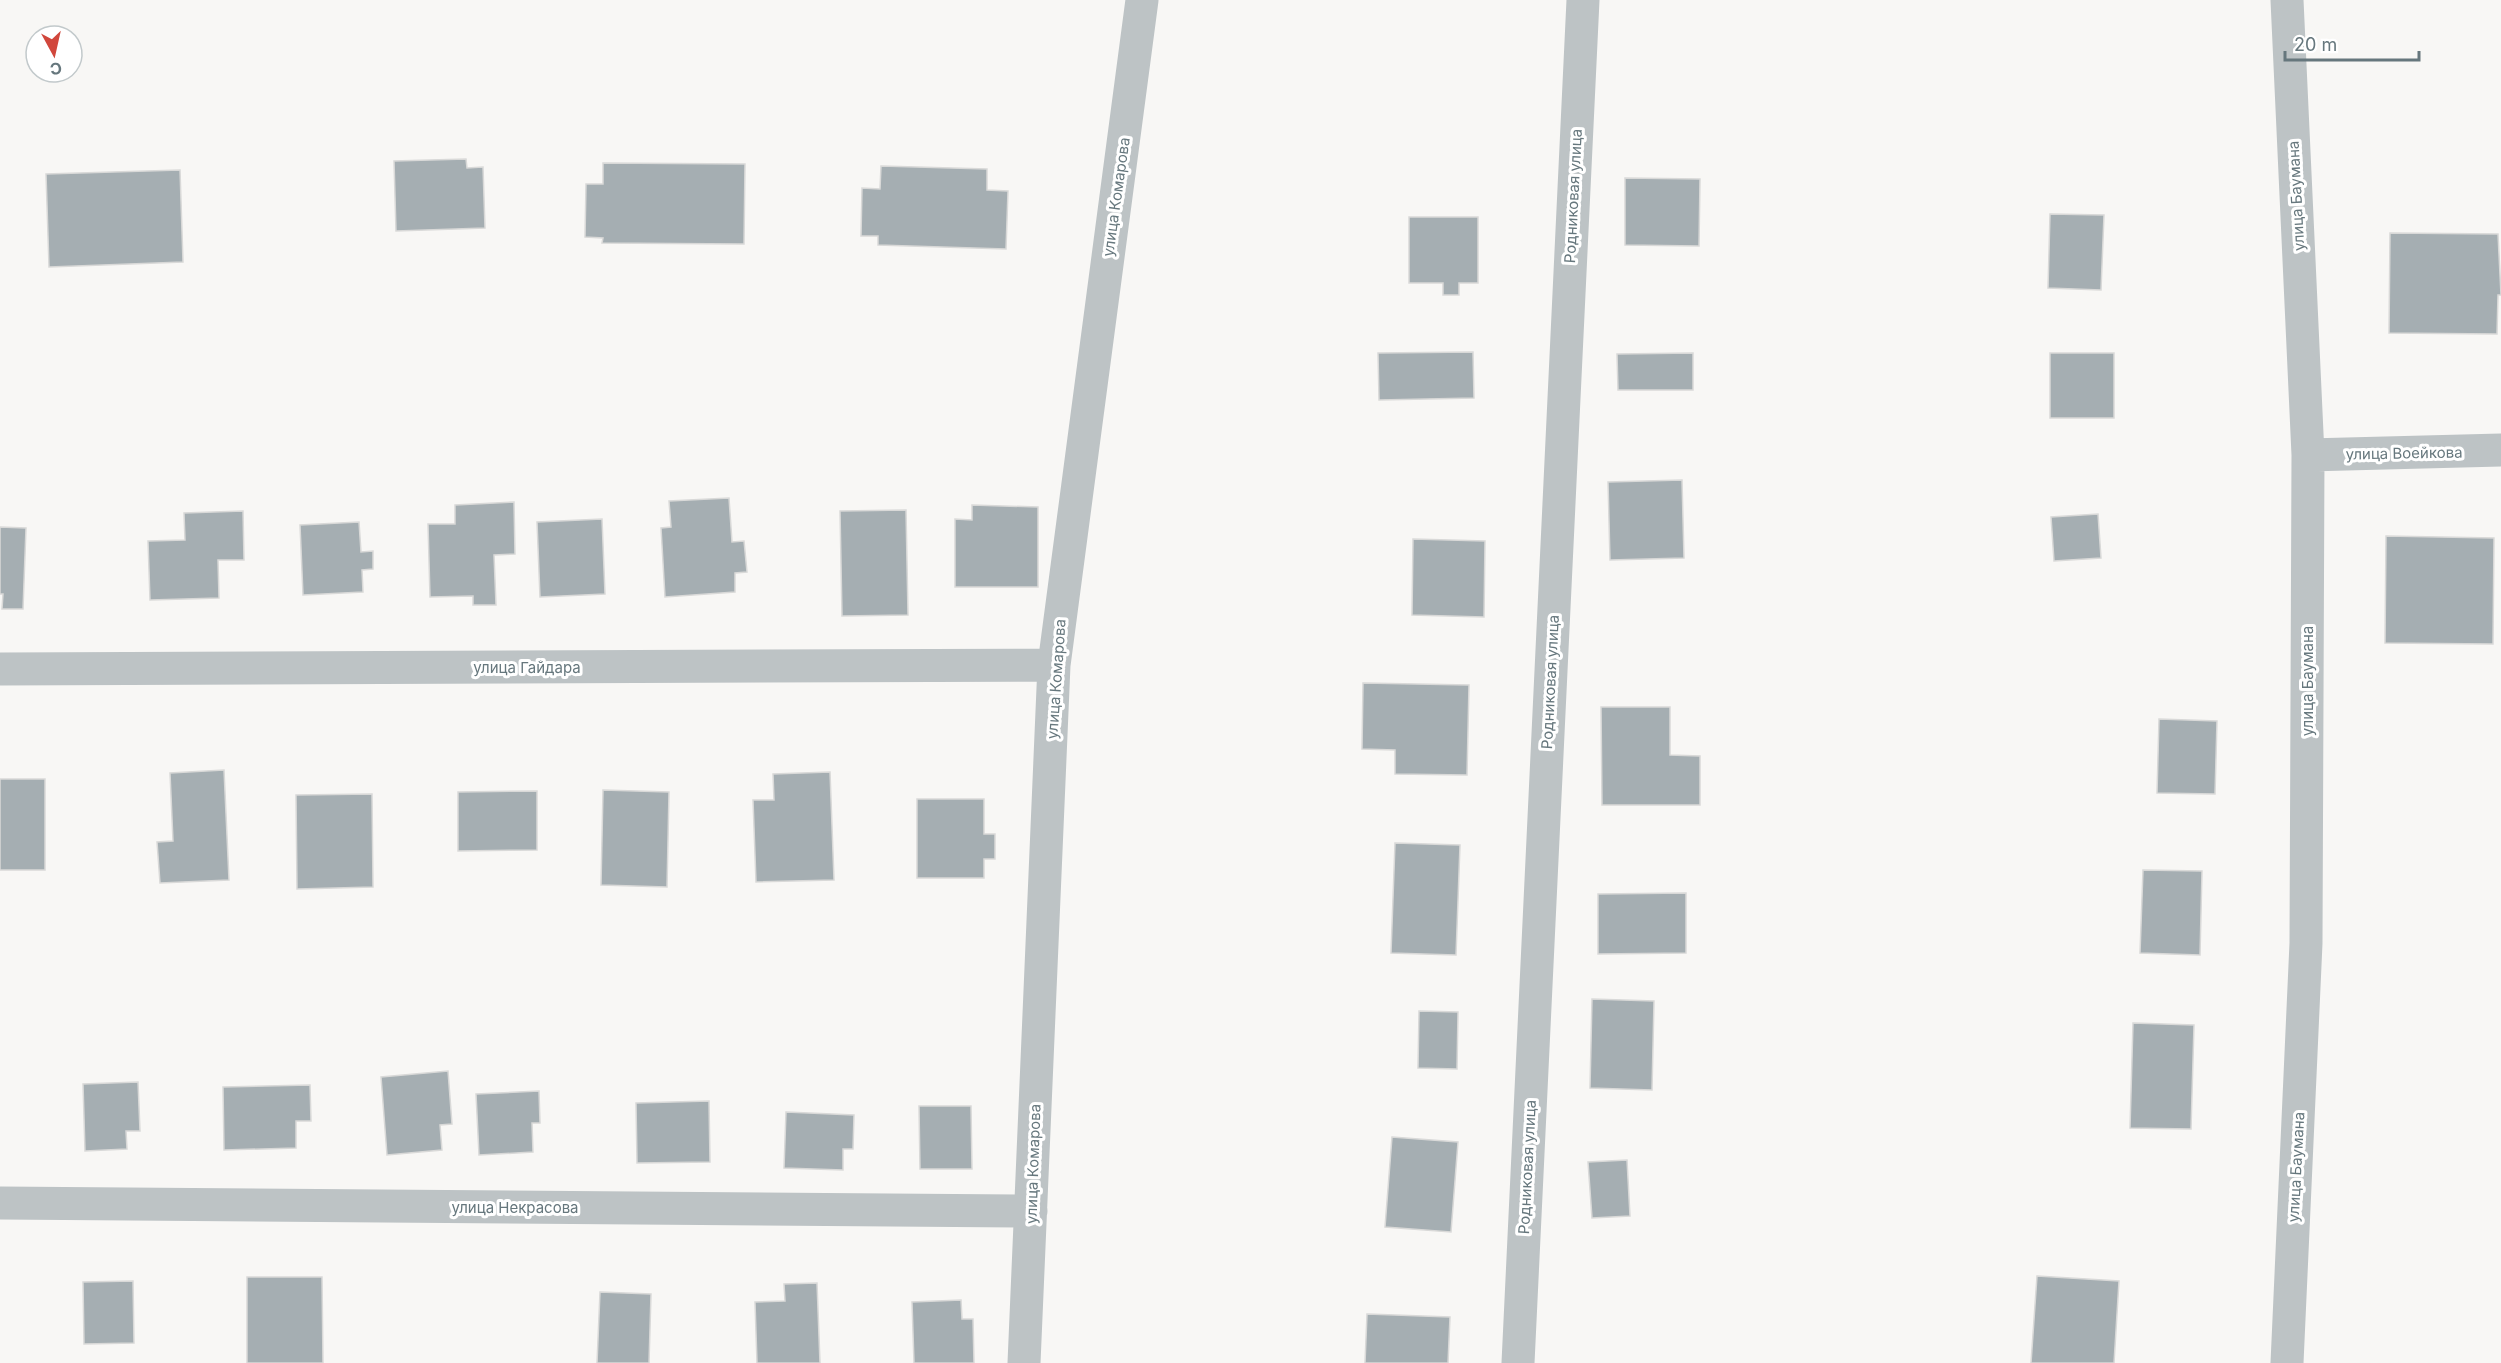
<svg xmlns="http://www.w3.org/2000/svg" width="2501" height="1363" viewBox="0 0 2501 1363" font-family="Inter,sans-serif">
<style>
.building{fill:#a5aeb2;stroke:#d9d9d8;stroke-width:1.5}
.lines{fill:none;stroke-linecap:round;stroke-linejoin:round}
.minor{stroke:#bdc3c5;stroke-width:33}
.labels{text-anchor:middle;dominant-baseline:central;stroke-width:6;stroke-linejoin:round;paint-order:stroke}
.street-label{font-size:15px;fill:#66777d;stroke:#fff}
</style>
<rect width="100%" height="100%" fill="#f8f7f5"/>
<path class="building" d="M466 159 467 168 483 167 485 228 396 231 394 161Z
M603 163 745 164 744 244 602 243 603 238 585 237 586 184H603Z
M881 166 987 169V190L1008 191 1006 249 878 245V236H861L862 188 880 189Z
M180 170 183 262 49 267 46 174Z
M1625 178 1700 179 1699 246 1625 245Z
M2050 214 2104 215 2101 290 2048 288Z
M1409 217H1478V283H1459V295H1443V283H1409Z
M2390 233 2498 234 2501 295H2498L2497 334 2389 333Z
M1473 352 1474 398 1379 400 1378 353Z
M1693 353V390H1618L1617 354Z
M2050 353H2114V418H2050Z
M1682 480 1684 558 1610 560 1608 482Z
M729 498 732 542 744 541 747 572 735 573V592L665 597 661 528 671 527 669 501Z
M514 502 515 554 494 555 496 605H473V596L430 597 428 524H455V505Z
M972 505 1038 507V587H955V519L972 520Z
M906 510 908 615 842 616 840 511Z
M243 511 244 560H218L219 598 150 600 148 541 185 540 184 513Z
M2098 514 2101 558 2054 561 2051 517Z
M602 519 605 594 540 597 537 522Z
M359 522 361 552 373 551V569L362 570 363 592 303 595 300 525Z
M0 527 26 528 23 609H2L3 594H0Z
M2386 536 2494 538 2493 644 2385 643Z
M1413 539 1485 541 1484 617 1412 615Z
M1363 683 1469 685 1467 775 1395 774V750L1362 749Z
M1601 707H1670V755L1700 756V805H1602Z
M2159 719 2217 721 2215 794 2157 793Z
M224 770 229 880 160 883 157 842 173 841 170 773Z
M830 772 834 880 756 882 753 800H774L773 774Z
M0 779H45V870H0Z
M603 790 669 792 667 887 601 885Z
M537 791V850L458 851V792Z
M372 794 373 887 297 889 296 795Z
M917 799H984V834H995V859H984V878H917Z
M1395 843 1460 845 1456 955 1391 953Z
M2143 870 2202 871 2200 955 2140 953Z
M1686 893V953L1598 954V894Z
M1592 999 1654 1001 1652 1090 1590 1088Z
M1419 1011 1458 1012 1457 1069 1418 1068Z
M2133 1023 2194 1025 2191 1129 2130 1128Z
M448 1071 452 1124 440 1125 442 1150 387 1155 381 1077Z
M138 1082 140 1131H126L127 1149 85 1151 83 1084Z
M310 1085 311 1121H296V1148L224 1150 223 1087Z
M539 1091 540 1123H532L533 1152 479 1155 476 1094Z
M709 1101 710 1162 637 1163 636 1103Z
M919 1106H971L972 1169H920Z
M786 1112 854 1115 853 1149H843V1170L784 1168Z
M1392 1137 1458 1142 1451 1232 1385 1227Z
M1627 1160 1630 1216 1592 1218 1588 1162Z
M2037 1276 2119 1281 2114 1363H2031Z
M247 1277H322L323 1363H247Z
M133 1281 134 1343 84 1344 83 1282Z
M817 1283 820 1363H757L755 1302 785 1301 784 1284Z
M600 1292 651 1294 649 1363H597Z
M961 1300 962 1319H973L974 1363H914L912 1302Z
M1367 1314 1450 1317 1448 1363H1365Z"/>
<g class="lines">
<path class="minor" d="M2308 455 2501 450
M0 669 1054 665
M0 1203 1031 1211
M1024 1363 1054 665 1142 0
M1518 1363 1583 0
M2287 1363 2306 943 2308 455 2287 0"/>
</g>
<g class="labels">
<g class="street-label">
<text transform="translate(1573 196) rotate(-87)">Родниковая улица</text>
<text transform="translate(2296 196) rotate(-93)">улица Баумана</text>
<text transform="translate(1116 197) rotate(-82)">улица Комарова</text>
<text transform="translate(2404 453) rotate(-1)">улица Воейкова</text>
<text x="527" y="667">улица Гайдара</text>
<text transform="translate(1056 679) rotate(-86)">улица Комарова</text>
<text transform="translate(2307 681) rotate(-90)">улица Баумана</text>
<text transform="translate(1550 682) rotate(-87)">Родниковая улица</text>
<text transform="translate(1033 1164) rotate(-88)">улица Комарова</text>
<text transform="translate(1527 1167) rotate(-87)">Родниковая улица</text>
<text transform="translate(2296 1167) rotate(-87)">улица Баумана</text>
<text x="515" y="1207">улица Некрасова</text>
</g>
</g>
<g transform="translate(54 54) rotate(172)"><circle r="28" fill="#ffffff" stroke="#c2c9cb" stroke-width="1.5"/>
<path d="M0-4.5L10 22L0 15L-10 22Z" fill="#d1473c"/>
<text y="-9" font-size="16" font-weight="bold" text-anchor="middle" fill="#66777d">С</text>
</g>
<path d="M2285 51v9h134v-9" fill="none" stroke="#66777d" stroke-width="3"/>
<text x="2294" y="51" font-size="18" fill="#66777d" stroke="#ffffff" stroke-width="4.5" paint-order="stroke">20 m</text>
</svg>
